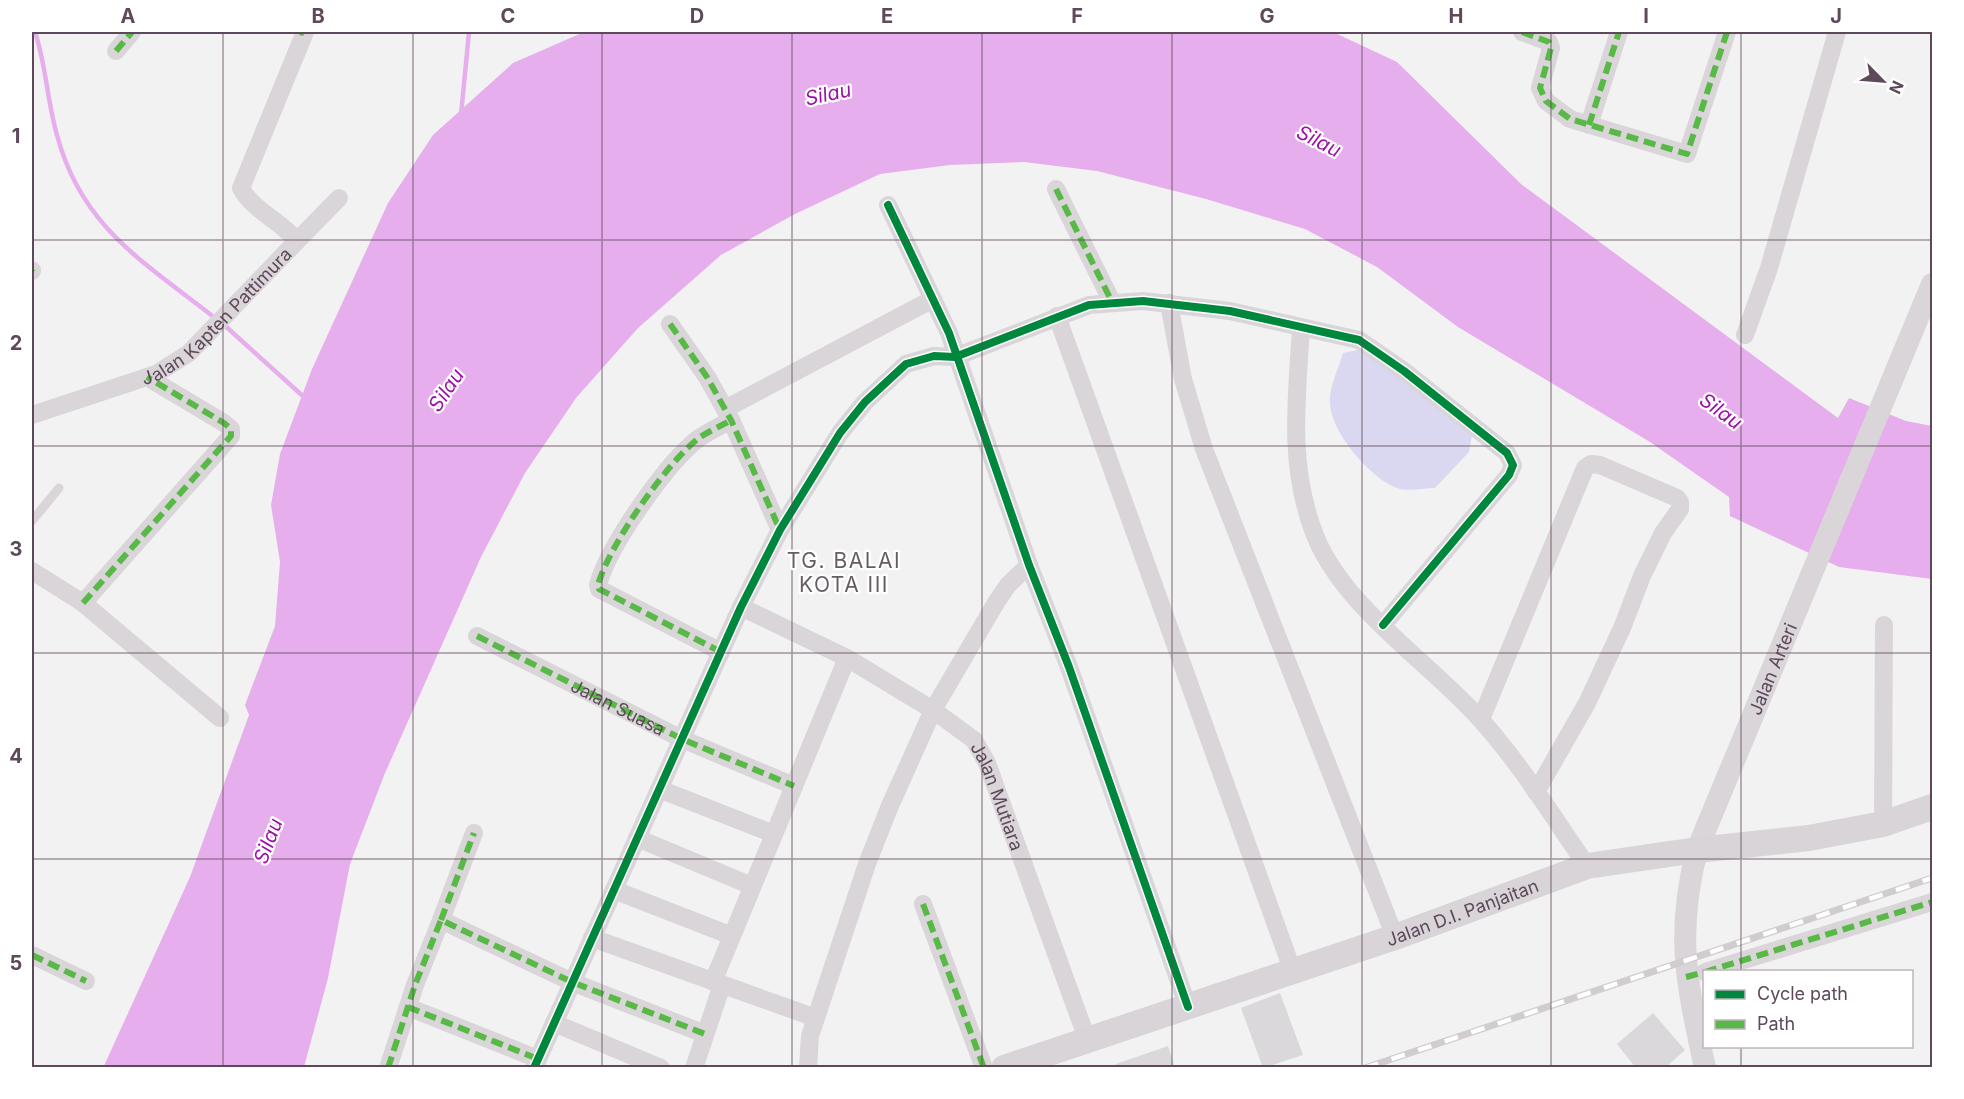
<svg xmlns="http://www.w3.org/2000/svg" width="1964" height="1099" viewBox="0 0 1964 1099" font-family="Inter,sans-serif">
<style>
.green{fill:#dad8f0}
.water{fill:#e6aeec}
.lines{fill:none;stroke-linecap:round;stroke-linejoin:round}
.stream{stroke:#e6aeec;stroke-width:4.5}
.building{fill:#dad8da}
.service{stroke:#d9d5d8;stroke-width:9}
.minor{stroke:#d9d5d8;stroke-width:18}
.tertiary{stroke:#d9d5d8;stroke-width:22}
.secondary{stroke:#d8d4d8;stroke-width:26}
.rail-casing{stroke:#d0cccf;stroke-width:7}
.rail{stroke:#fff;stroke-width:4.5;stroke-dasharray:14;stroke-linecap:butt}
.quiet{stroke:#58b947;stroke-width:6;stroke-dasharray:12 6;stroke-linecap:butt}
.cycleway-casing{stroke:#fff;stroke-width:11}
.cycleway{stroke:#00873e;stroke-width:8}
.grid{fill:none;stroke:#5e495a;stroke-width:1.5;stroke-opacity:0.55}
.labels{text-anchor:middle;dominant-baseline:central;stroke-width:4.5;stroke-linejoin:round;paint-order:stroke}
.street-label{font-size:18px;fill:#5e495a;stroke:#fff}
.water-label{font-size:20px;font-style:italic;fill:#9b12a8;stroke:#fff}
.quarter-label{font-size:21px;letter-spacing:1.5px;fill:#665d64;stroke:#fff}
.neatline{fill:none;stroke:#5e495a;stroke-width:2}
.grid-label{font-size:20px;text-anchor:middle;font-weight:bold;fill:#5e495a}
</style>
<rect width="100%" height="100%" fill="#f2f2f2"/>
<path class="green" d="M1363 349 1472 435 1469 452 1435 488C1424 488 1407 492 1397 488 1370 478 1327 429 1330 398 1331 383 1339 367 1343 353Z"/>
<path class="water" d="M584 32H1333L1397 62 1521 184 1838 418 1849 398 1906 421 1932 426V579L1839 567 1730 516 1729 497 1650 442 1458 327 1377 267 1305 229 1206 199 1097 171 1024 162 950 165 880 174 795 214 721 255 638 328 576 398 525 473 481 557 385 773 350 864 328 978 304 1067 103 1068 190 877 249 715 245 705 275 626 280 562 271 505 280 454 312 369 388 203 433 135 513 63Z"/>
<g class="lines">
<path class="stream" d="M35 32C46 64 47 101 57 135 81 227 145 263 215 318
M461 115 469 32
M222 323 305 398"/>
</g>
<path class="building" d="M1280 993 1303 1055 1263 1068 1241 1008Z
M1653 1013 1685 1050 1665 1068H1636L1617 1044Z
M1168 1046 1175 1068H1117L1116 1064Z"/>
<g class="lines">
<path class="service" d="M32 521 59 488"/>
<g class="minor">
<path d="M1522 32 1549 42 1551 48 1540 88 1546 101 1570 119 1687 154 1727 32"/>
<path d="M116 51 132 32"/>
<path d="M1589 125 1619 32"/>
<path d="M1056 189 1112 302"/>
<path d="M888 205 949 333 1029 565 1069 667 1188 1007"/>
<path d="M297 241 339 198"/>
<path d="M32 271V270"/>
<path d="M1169 303 1183 379 1204 449 1395 937"/>
<path d="M1057 316 1293 972"/>
<path d="M670 324 707 377 731 420 780 530"/>
<path d="M1301 328C1297 397 1288 462 1313 530 1339 604 1428 661 1480 719 1520 763 1553 817 1587 866"/>
<path d="M1745 335 1769 268 1837 32"/>
<path d="M725 409 933 299"/>
<path id="s1" d="M32 415 156 374 189 353 297 241C281 221 251 209 241 188L305 32"/>
<path d="M32 571 83 603 220 718"/>
<path d="M83 603 231 436V429L224 423 147 377"/>
<path id="s2" d="M741 607 847 658 933 710 974 740 987 763 1087 1039"/>
<path d="M477 636 682 739 794 786"/>
<path d="M721 652 599 589 598 585C608 547 667 462 699 438 709 431 721 426 731 420"/>
<path d="M1481 719 1585 468 1591 464 1600 465 1677 498 1680 502V509L1663 533 1642 576 1622 628 1587 703 1536 792"/>
<path d="M659 789 774 834"/>
<path d="M1883 824 1884 625"/>
<path d="M637 838 752 886"/>
<path d="M614 890 732 936"/>
<path d="M923 904 984 1068"/>
<path d="M441 920 474 833"/>
<path d="M592 938 816 1018"/>
<path d="M32 955 86 981"/>
<path d="M1705 972 1932 902"/>
<path d="M713 982 847 658"/>
<path d="M408 1007 538 1059"/>
<path d="M554 1023 661 1068"/>
<path d="M388 1068 415 985 441 920 572 982 705 1034"/>
<path d="M534 1068 741 607 780 530 840 433 865 402 906 364 934 356 955 357 1089 305 1143 301 1230 311 1359 340 1404 371 1507 453 1513 465 1509 475 1383 625"/>
<path d="M694 1068 722 985"/>
<path d="M808 1068 810 1036 867 864 889 808 933 710 997 601 1008 585 1029 565"/>
</g>
<path class="tertiary" id="s3" d="M1705 1068C1687 983 1675 936 1697 850L1932 284"/>
<path class="secondary" id="s4" d="M1004 1068 1395 937 1587 866 1697 850 1809 838 1883 824 1932 807"/>
<defs>
<path id="rail" d="M1365 1068 1932 878"/>
</defs>
<use href="#rail" class="rail-casing"/>
<use href="#rail" class="rail"/>
<g class="quiet">
<path d="M300 32 304 33"/>
<path d="M1522 32 1549 42 1551 48 1540 88 1546 101 1570 119 1687 154 1727 32"/>
<path d="M116 51 132 32"/>
<path d="M1589 125 1619 32"/>
<path d="M1056 189 1112 302"/>
<path d="M32 271V270"/>
<path d="M670 324 707 377 731 420 780 530"/>
<path d="M83 603 231 436V429L224 423 147 377"/>
<path id="s5" d="M477 636 682 739 794 786"/>
<path d="M721 652 599 589 598 585C608 547 667 462 699 438 709 431 721 426 731 420"/>
<path d="M923 904 984 1068"/>
<path d="M441 920 474 833"/>
<path d="M32 955 86 981"/>
<path d="M1705 972 1932 902"/>
<path d="M1686 977 1704 972"/>
<path d="M408 1007 538 1059"/>
<path d="M388 1068 415 985 441 920 572 982 705 1034"/>
</g>
<defs>
<path id="cycleway" d="M888 205 949 333 1029 565 1069 667 1188 1007
M534 1068 741 607 780 530 840 433 865 402 906 364 934 356 955 357 1089 305 1143 301 1230 311 1359 340 1404 371 1507 453 1513 465 1509 475 1383 625"/>
</defs>
<use href="#cycleway" class="cycleway-casing"/>
<use href="#cycleway" class="cycleway"/>
</g>
<path class="grid" d="M223 32V1068M413 32V1068M602 32V1068M792 32V1068M982 32V1068M1172 32V1068M1362 32V1068M1551 32V1068M1741 32V972M32 240H1932M32 446H1932M32 653H1932M32 859H1932M1741 1046V1068"/>
<g class="labels">
<g class="street-label">
<text stroke="none"><textPath href="#s1" startOffset="214">Jalan Kapten Pattimura</textPath></text>
<text stroke="none"><textPath href="#s3" startOffset="417">Jalan Arteri</textPath></text>
<text stroke="none"><textPath href="#s5" startOffset="158">Jalan Suasa</textPath></text>
<text stroke="none"><textPath href="#s2" startOffset="330">Jalan Mutiara</textPath></text>
<text stroke="none"><textPath href="#s4" startOffset="484">Jalan D.I. Panjaitan</textPath></text>
</g>
<g class="water-label">
<text transform="translate(828 94) rotate(-12)">Silau</text>
<text transform="translate(1319 141) rotate(27)">Silau</text>
<text transform="translate(446 390) rotate(-56)">Silau</text>
<text transform="translate(1721 411) rotate(36)">Silau</text>
<text transform="translate(268 841) rotate(-69)">Silau</text>
</g>
<g class="quarter-label">
<text x="844" y="560">TG. BALAI<tspan x="844" dy="24">KOTA III</tspan></text>
</g>
</g>
<rect width="1964" height="1099" fill="none" stroke="#ffffff" stroke-width="66"/>
<rect x="1703" y="970" width="210" height="78" fill="#ffffff" stroke="#bfb6bd" stroke-width="1.5"/>
<rect x="1715" y="990" width="30" height="9" fill="#00873e" stroke="#bfb6bd" stroke-width="1.5"/>
<text x="1757" y="1000" font-size="18" fill="#5e495a">Cycle path</text>
<rect x="1715" y="1020" width="30" height="9" fill="#58b947" stroke="#bfb6bd" stroke-width="1.5"/>
<text x="1757" y="1030" font-size="18" fill="#5e495a">Path</text>
<g transform="translate(1883 81) rotate(115)" stroke="#ffffff" stroke-width="4.5" paint-order="stroke">
<path d="M0-4.5L10 22L0 15L-10 22Z" fill="#5e495a"/>
<text y="-9" font-size="16" font-weight="bold" text-anchor="middle" fill="#5e495a">N</text>
</g>
<rect x="33" y="33" width="1898" height="1033" class="neatline"/>
<g class="grid-label">
<text x="128" y="23">A</text>
<text x="318" y="23">B</text>
<text x="508" y="23">C</text>
<text x="697" y="23">D</text>
<text x="887" y="23">E</text>
<text x="1077" y="23">F</text>
<text x="1267" y="23">G</text>
<text x="1456" y="23">H</text>
<text x="1646" y="23">I</text>
<text x="1836" y="23">J</text>
<text x="16" y="143">1</text>
<text x="16" y="350">2</text>
<text x="16" y="556">3</text>
<text x="16" y="763">4</text>
<text x="16" y="970">5</text>
</g>
</svg>
